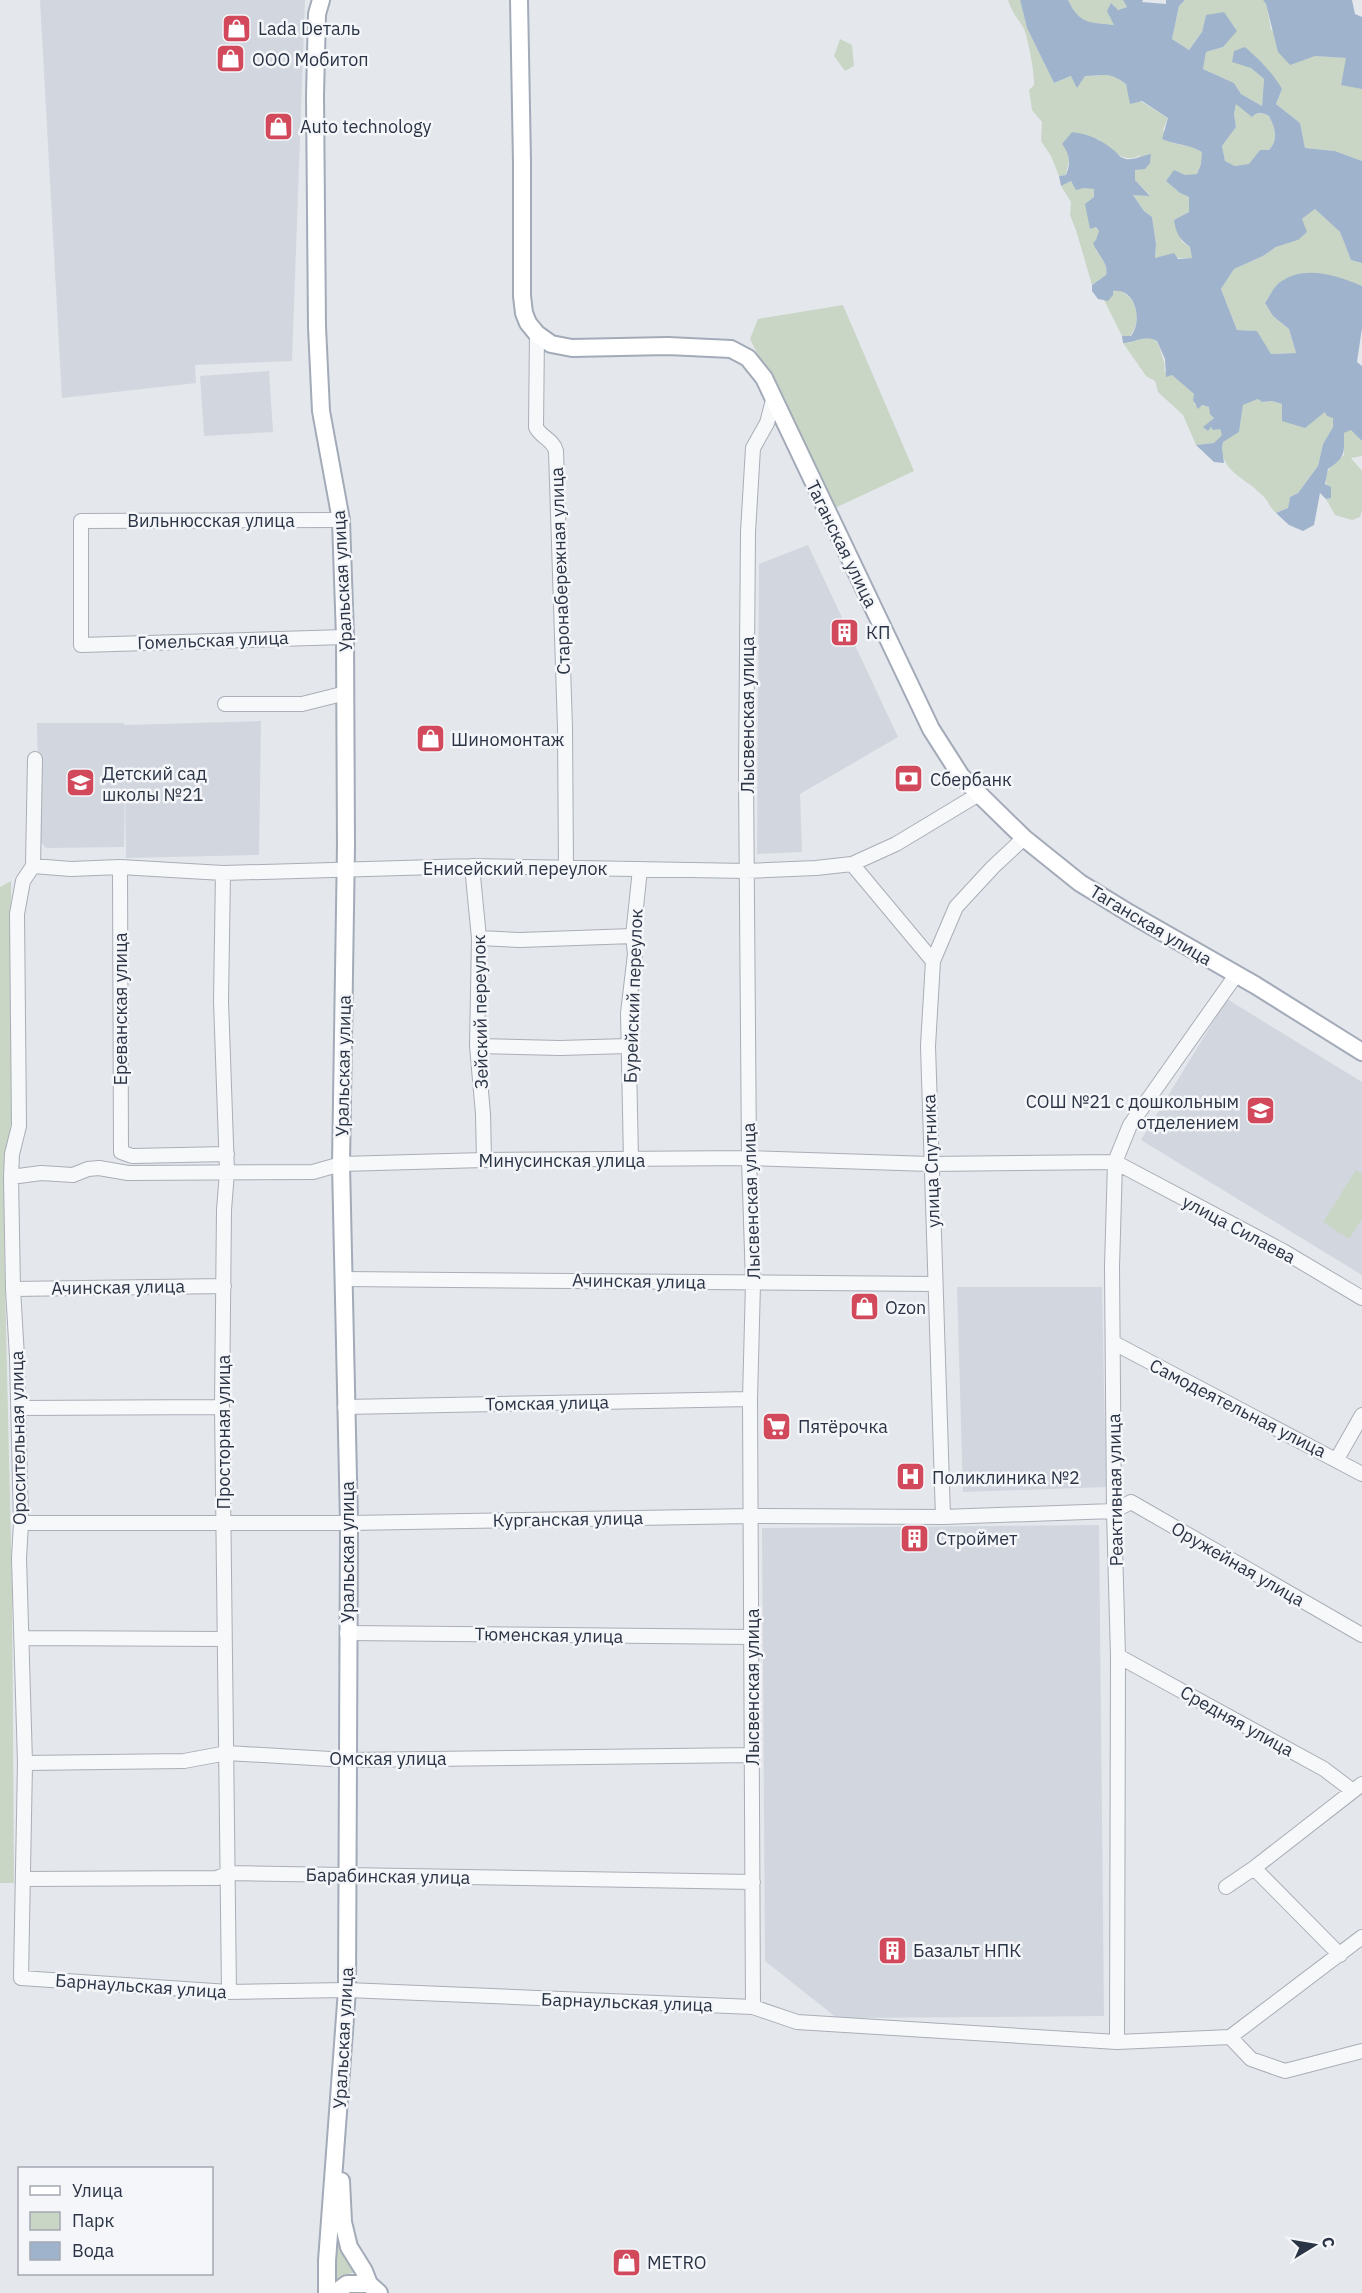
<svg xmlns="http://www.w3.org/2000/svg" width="1362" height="2293" viewBox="0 0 1362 2293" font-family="'IBM Plex Sans',sans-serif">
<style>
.built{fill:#d2d6de}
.green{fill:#c9d6c5}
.water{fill:#9fb4cc;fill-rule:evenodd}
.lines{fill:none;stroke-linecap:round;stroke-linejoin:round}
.minor-casing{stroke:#a9aeb7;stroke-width:16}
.major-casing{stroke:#a3abb8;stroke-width:20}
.minor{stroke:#f7f8fa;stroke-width:14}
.major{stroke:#fff;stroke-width:16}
.labels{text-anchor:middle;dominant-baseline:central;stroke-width:5;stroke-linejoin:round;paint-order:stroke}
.poi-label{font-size:18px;fill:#2b3445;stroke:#f4f6f9;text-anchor:start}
.street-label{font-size:18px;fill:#2b3445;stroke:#f4f6f9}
</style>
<rect width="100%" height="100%" fill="#e4e7ec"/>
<path class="built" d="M40 0H305L292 361 195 365 196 383 62 398Z
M269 371 273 432 204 436 200 376Z
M808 545 898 737 800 794 802 852 757 854 759 564Z
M261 721 259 855 126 858 125 778 124 847 46 848 39 840 37 723H124L125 725Z
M1227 999 1362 1082V1275L1141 1140Z
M957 1287H1102L1106 1487 963 1492Z
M1099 1525 1104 2016 837 2018 765 1961 762 1528Z"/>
<path class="green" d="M1008 0H1020L1027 28 1054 83 1072 76H1097L1105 74 1115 76 1126 84 1129 94 1168 118 1163 130 1172 143 1194 147 1203 152 1201 164 1197 174 1166 181 1180 193 1189 197V212L1174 220 1182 242 1190 247 1193 258H1155L1156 244 1152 217 1144 211 1133 195H1150L1135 180V169L1140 155C1125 165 1109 149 1098 139L1068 151 1069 160 1066 175 1059 176 1051 156 1041 141 1042 122 1032 110 1029 90 1034 85C1035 74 1028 39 1024 29 1018 18 1012 13 1008 0Z
M1068 0H1123L1127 7 1117 10 1112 4 1115 25C1090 22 1080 26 1068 0Z
M1185 0H1263L1266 3 1271 30 1315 56 1347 58 1341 84 1362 89V161L1335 151 1305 148 1300 123 1276 104 1282 89 1251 68 1264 79 1262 106 1241 94 1234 83 1203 69 1206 52 1223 47 1206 15 1202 32 1189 50 1172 39 1179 6Z
M840 39 852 45 854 66 845 71 834 56Z
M1236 103 1254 114 1263 113 1269 116C1275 128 1279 139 1269 150H1260L1250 165 1235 166 1225 161 1222 146 1236 127 1234 114Z
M1071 181 1074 185 1094 189V197L1086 204C1087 217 1091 222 1099 231L1096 251C1103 257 1108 266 1106 275L1092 285 1076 230 1070 215 1071 202 1061 186Z
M1315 209 1340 232 1351 260 1362 263V286C1340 277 1299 267 1279 284 1273 288 1269 297 1265 303L1273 316 1289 329 1296 353 1270 354 1257 331 1237 330 1221 289 1234 269 1263 256 1276 247 1298 240 1302 219Z
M1117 290C1137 295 1143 321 1130 336H1122L1104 300H1108L1113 291Z
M843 305 914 471 835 508 750 339 758 319Z
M1139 338C1154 337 1157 338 1161 352 1163 360 1166 363 1164 371L1172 375 1194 394V404L1199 408 1201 405 1209 407 1215 417 1204 427 1220 429 1222 435 1215 443 1196 445 1183 415 1158 392 1155 381 1146 376 1123 343H1130Z
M1258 399 1262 402 1272 401 1283 404 1282 421 1316 419 1325 412 1334 418 1333 427 1323 444 1318 466 1298 493 1290 497 1288 508 1276 513C1269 507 1268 500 1262 495 1245 477 1217 471 1223 441L1239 432 1243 405Z
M1351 429 1362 441V456L1351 458 1362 471V510L1360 517 1352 520 1335 515 1326 499 1331 498C1321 475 1326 470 1344 455V433Z
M11 881 13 1110 6 1154 4 1239 12 1588 14 1883H0V887Z
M1356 1170 1362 1174V1219L1349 1239 1323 1222Z
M335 2232 359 2271 344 2275 333 2282Z"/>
<path class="water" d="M1020 0H1068C1080 25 1089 22 1114 25L1107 11 1111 3 1118 10 1127 7 1123 0H1143L1142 2 1166 4V0H1185L1179 6 1172 39 1189 50 1202 32 1206 15 1224 12 1237 31 1223 47 1206 52 1203 69 1234 83 1241 94 1262 106 1264 79 1251 68 1232 62 1234 51 1245 47C1260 60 1272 72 1282 89L1276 104 1300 123 1305 148 1335 151 1362 161V263L1351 260 1340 232 1315 209 1302 219 1307 232 1298 240 1276 247 1263 256 1234 269 1221 289 1237 330 1257 331 1271 354 1296 353 1289 329 1273 316 1265 303C1269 297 1273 288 1279 283 1303 264 1337 275 1362 286V328L1357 362 1362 366V441L1351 430 1344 433C1344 453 1346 457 1328 469L1325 484 1331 487V498L1326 499 1320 493 1314 525 1303 531 1289 525 1276 513 1288 508 1290 497 1298 493 1318 466 1323 444 1333 427V418L1327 416 1325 412 1305 428 1282 421V404L1272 401 1262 402 1258 399 1243 405 1239 432 1223 442 1222 448 1224 463 1214 462 1196 445 1214 443 1222 435 1220 429 1213 430 1211 427 1208 431 1203 427 1214 418 1210 414 1209 407 1202 405 1198 409 1193 400 1194 394 1172 375 1166 377 1165 359 1157 341C1144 334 1136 343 1123 343L1122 336H1131C1143 321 1136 288 1113 291V295L1108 301 1098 299 1092 291V285L1106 275C1109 262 1097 255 1093 243L1096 240 1099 231 1096 227 1090 229 1085 204 1094 197V189L1084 188 1076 190 1071 181 1061 186 1059 176 1066 175C1071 163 1070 154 1062 144L1072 132C1089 134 1102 140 1116 152 1118 154 1120 157 1123 158 1131 162 1143 155 1151 154L1150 163 1145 169 1135 170V180L1150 196 1133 195 1144 211 1152 217 1156 244 1155 258 1174 253 1178 259 1192 258 1190 247C1179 239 1176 233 1174 220L1189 212V197L1180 193 1166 181 1174 170 1185 175 1197 174 1201 164 1202 152C1190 144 1175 145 1162 139L1168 118 1142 101 1130 104 1126 84C1109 71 1104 76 1085 76L1077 88 1071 76 1054 83 1027 28ZM1236 104 1252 117C1257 111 1263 113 1269 116 1275 128 1279 139 1269 150H1260L1249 164 1235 166 1225 161 1222 146 1236 127 1234 114Z
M1263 0H1352L1355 14 1362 17V89L1341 85 1346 58 1315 56 1290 65 1278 52 1266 4Z"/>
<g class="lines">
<defs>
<path id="minor" d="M537 334 536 427C540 437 553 439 556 451L565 728 566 868
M341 520 81 521V645L345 637
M225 704H302L346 693
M35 759 33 866 23 881 17 914 19 1126 12 1154 11 1177 13 1289 17 1357 21 1523 19 1558 25 1763 21 1978 229 1992 347 1990 753 2007 797 2022 1117 2042 1230 2037
M852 864 933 961
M33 866 71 869 120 867 223 873 472 866 747 871 816 868 852 864 896 844 979 794
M472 866 479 938 477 1046 483 1114 484 1160
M120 867 121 1152 132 1156 227 1154
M223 873 221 1001 227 1172 224 1210 222 1407 229 1992
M479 938 520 940 633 936
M477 1046 560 1048 628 1046
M631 1160 628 1013 635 954 633 936 640 869
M11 1177 41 1173 73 1175 88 1169 99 1168 128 1173 313 1172 341 1164 484 1160 749 1158 930 1164 1115 1162 1283 1251 1362 1298
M343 1279 935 1284
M13 1289 224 1286
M1114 1343 1362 1474
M345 1407 750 1399
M18 1408 222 1407
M1337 1459 1362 1415
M943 1517 928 1046 933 961 956 907 993 867 1024 838
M21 1523H349L751 1516 943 1517 1114 1511 1131 1502 1362 1635
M347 1633 751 1637
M23 1638 224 1639
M1118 1656 1324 1769 1353 1791
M25 1763 184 1761 227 1753 347 1760 752 1755
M24 1879 217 1878 229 1873 753 1882
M1226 1887 1254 1868
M1340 1955 1254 1868 1362 1784
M753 2007 750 1399 753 1283 749 1158 746 776 748 532 753 448 767 423 773 400
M1230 2037 1362 1937
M1230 2037 1251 2059 1285 2071 1362 2051
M1117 2042 1118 1656 1114 1511 1112 1267 1115 1162 1130 1125 1236 975"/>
<path id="major" d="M321 0 317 14 315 95 317 327 321 411 341 520 345 637 346 846 341 1164 349 1523 347 1990 327 2261V2293
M519 0 522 162V296L524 313 528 323 537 334 551 344 572 348 668 346 731 349 748 358 764 378 931 729 961 776 979 794 1024 838 1080 883 1129 913 1255 985 1362 1052
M341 2181 343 2222 349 2247 364 2271 369 2284 379 2293
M335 2293 347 2284H369"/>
</defs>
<use href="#minor" class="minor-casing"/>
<use href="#major" class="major-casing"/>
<use href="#minor" class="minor"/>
<use href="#major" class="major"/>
</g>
<defs>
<symbol id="shop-square" viewBox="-11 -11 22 22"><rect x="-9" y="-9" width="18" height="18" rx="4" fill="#d1495b" stroke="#f4f6f9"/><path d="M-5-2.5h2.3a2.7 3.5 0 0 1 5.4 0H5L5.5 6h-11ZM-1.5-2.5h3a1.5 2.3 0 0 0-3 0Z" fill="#fff"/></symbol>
<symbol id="building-square" viewBox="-11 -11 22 22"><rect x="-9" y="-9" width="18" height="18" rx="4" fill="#d1495b" stroke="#f4f6f9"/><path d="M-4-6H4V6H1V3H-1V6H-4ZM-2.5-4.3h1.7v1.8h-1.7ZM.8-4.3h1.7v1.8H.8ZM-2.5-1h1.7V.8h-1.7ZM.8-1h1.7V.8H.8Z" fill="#fff"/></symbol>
<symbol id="bank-square" viewBox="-11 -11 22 22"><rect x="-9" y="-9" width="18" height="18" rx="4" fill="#d1495b" stroke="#f4f6f9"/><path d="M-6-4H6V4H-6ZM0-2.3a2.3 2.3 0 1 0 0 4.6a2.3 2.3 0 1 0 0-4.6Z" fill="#fff"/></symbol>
<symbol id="school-square" viewBox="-11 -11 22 22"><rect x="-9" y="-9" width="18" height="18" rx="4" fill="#d1495b" stroke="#f4f6f9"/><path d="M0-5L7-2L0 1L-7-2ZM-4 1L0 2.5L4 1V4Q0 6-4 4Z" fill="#fff"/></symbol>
<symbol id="supermarket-square" viewBox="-11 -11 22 22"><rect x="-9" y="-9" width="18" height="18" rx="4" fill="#d1495b" stroke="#f4f6f9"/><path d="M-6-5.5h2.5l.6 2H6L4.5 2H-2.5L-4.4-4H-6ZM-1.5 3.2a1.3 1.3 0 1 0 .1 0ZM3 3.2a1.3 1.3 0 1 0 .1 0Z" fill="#fff"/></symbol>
<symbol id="hospital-square" viewBox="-11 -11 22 22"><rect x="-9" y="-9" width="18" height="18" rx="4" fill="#d1495b" stroke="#f4f6f9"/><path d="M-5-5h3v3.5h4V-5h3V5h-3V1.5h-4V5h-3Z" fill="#fff"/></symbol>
</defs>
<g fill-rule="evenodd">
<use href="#shop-square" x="220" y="12" width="33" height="33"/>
<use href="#shop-square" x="214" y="42" width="33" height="33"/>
<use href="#shop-square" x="262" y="110" width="33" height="33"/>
<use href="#building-square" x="828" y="616" width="33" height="33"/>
<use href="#shop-square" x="414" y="722" width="33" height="33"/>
<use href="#bank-square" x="892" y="762" width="33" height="33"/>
<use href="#school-square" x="64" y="766" width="33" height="33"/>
<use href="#school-square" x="1244" y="1094" width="33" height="33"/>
<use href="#shop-square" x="848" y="1290" width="33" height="33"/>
<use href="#supermarket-square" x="760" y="1410" width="33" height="33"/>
<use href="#hospital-square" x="894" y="1460" width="33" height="33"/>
<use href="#building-square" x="898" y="1522" width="33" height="33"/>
<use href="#building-square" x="876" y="1934" width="33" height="33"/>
<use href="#shop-square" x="610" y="2246" width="33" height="33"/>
</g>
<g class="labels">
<g class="poi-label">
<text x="258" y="28">Lada Dеталь</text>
<text x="252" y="59">ООО Мобитоп</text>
<text x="300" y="126">Auto technology</text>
<text x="866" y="632">КП</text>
<text x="451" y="739">Шиномонтаж</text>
<text x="102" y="773">Детский сад<tspan x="102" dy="21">школы №21</tspan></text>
<text x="930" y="779">Сбербанк</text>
<text x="1239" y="1101" text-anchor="end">СОШ №21 с дошкольным<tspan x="1239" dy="21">отделением</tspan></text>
<text x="885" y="1307">Ozon</text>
<text x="798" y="1426">Пятёрочка</text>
<text x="932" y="1477">Поликлиника №2</text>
<text x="936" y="1538">Строймет</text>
<text x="913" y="1950">Базальт НПК</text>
<text x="647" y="2262">METRO</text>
</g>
<g class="street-label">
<text x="211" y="520">Вильнюсская улица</text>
<text transform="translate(842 544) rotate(64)">Таганская улица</text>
<text transform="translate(560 571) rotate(-92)">Старонабережная улица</text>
<text transform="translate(342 581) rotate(-93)">Уральская улица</text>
<text transform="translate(213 640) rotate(-2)">Гомельская улица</text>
<text transform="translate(747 715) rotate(-90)">Лысвенская улица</text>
<text x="515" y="868">Енисейский переулок</text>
<text transform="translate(1151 925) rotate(31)">Таганская улица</text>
<text transform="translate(633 996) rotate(-88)">Бурейский переулок</text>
<text transform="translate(120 1009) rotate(-90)">Ереванская улица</text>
<text transform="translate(480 1012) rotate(-91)">Зейский переулок</text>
<text transform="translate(343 1066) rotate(-89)">Уральская улица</text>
<text x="562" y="1160">Минусинская улица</text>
<text transform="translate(931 1161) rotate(-92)">улица Спутника</text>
<text transform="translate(751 1201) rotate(-92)">Лысвенская улица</text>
<text transform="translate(1239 1229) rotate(28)">улица Силаева</text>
<text transform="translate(639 1281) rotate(1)">Ачинская улица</text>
<text transform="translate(118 1287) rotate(-1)">Ачинская улица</text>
<text transform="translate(547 1403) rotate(-1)">Томская улица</text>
<text transform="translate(1238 1408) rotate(27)">Самодеятельная улица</text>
<text transform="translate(223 1432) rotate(-90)">Просторная улица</text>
<text transform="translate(18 1438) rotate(-91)">Оросительная улица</text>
<text transform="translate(1115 1490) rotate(-91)">Реактивная улица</text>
<text transform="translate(568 1519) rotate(-1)">Курганская улица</text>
<text transform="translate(347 1552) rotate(-90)">Уральская улица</text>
<text transform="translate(1238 1564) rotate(30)">Оружейная улица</text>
<text transform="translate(549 1635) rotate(1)">Тюменская улица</text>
<text transform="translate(752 1687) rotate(-90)">Лысвенская улица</text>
<text transform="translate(1237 1721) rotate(29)">Средняя улица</text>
<text x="388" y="1758">Омская улица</text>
<text transform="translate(388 1876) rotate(1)">Барабинская улица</text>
<text transform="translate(141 1986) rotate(4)">Барнаульская улица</text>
<text transform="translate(627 2002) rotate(2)">Барнаульская улица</text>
<text transform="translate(343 2038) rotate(-87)">Уральская улица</text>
</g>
</g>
<rect x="18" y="2167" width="195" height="108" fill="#f4f6f9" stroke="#a4a8b1" stroke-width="1.5"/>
<rect x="30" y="2186" width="30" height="9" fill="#ffffff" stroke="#a4a8b1" stroke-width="1.5"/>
<text x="72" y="2197" font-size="18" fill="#2b3445">Улица</text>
<rect x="30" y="2212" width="30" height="18" fill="#c9d6c5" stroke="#a4a8b1" stroke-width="1.5"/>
<text x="72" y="2227" font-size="18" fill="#2b3445">Парк</text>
<rect x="30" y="2242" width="30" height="18" fill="#9fb4cc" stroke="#a4a8b1" stroke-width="1.5"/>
<text x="72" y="2257" font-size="18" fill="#2b3445">Вода</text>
<g transform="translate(1314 2245) rotate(79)" stroke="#f4f6f9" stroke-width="4.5" paint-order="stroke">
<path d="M0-4.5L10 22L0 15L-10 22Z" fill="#2b3445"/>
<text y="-9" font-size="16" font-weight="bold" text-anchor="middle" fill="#2b3445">С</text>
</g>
</svg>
